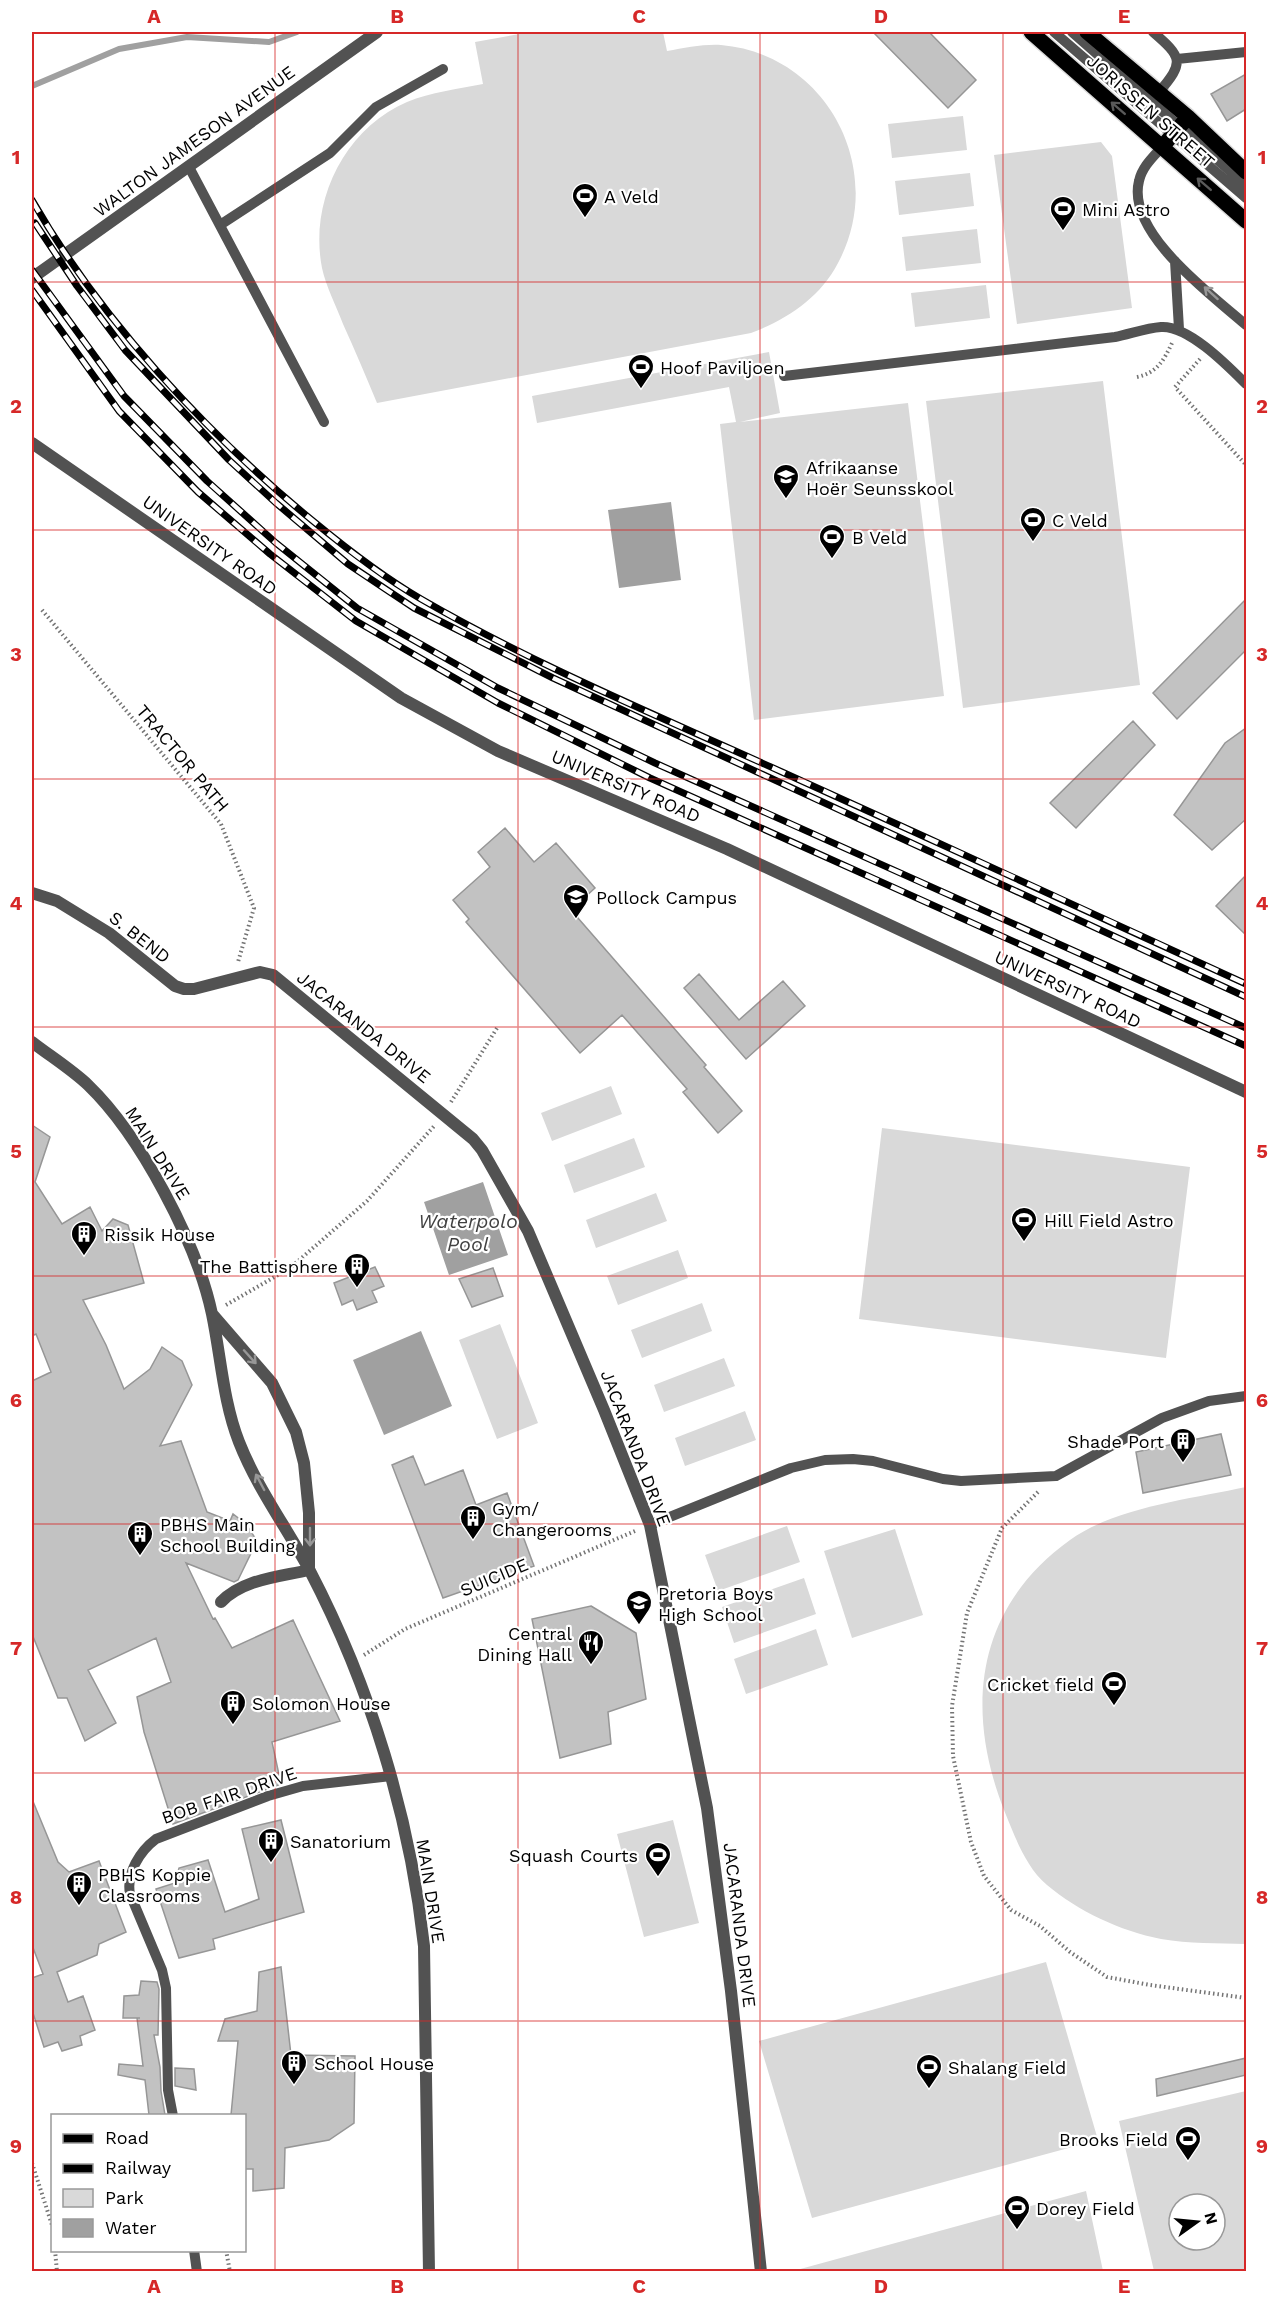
<svg xmlns="http://www.w3.org/2000/svg" width="1278" height="2303" viewBox="0 0 1278 2303" font-family="'Work Sans',sans-serif">
<style>
.green{fill:#d9d9d9;fill-rule:evenodd}
.water{fill:#a0a0a0}
.lines{fill:none;stroke-linecap:round;stroke-linejoin:round}
.stream{stroke:#a0a0a0;stroke-width:6}
.building{fill:#c2c2c2;stroke:#969696;stroke-width:1.5}
.primary-casing{stroke:#dbdbdb;stroke-width:18}
.path{stroke:#747474;stroke-width:4;stroke-dasharray:1.5 3;stroke-linecap:butt}
.service{stroke:#525252;stroke-width:10}
.minor{stroke:#525252;stroke-width:12}
.primary{stroke:#000;stroke-width:15}
.rail-casing{stroke:#000;stroke-width:7}
.rail{stroke:#fff;stroke-width:4.5;stroke-dasharray:14;stroke-linecap:butt}
.oneway{stroke:#595959}
.oneway2{stroke:#979797}
.grid{fill:none;stroke:#d62828;stroke-width:1.5;stroke-opacity:0.55}
.labels{text-anchor:middle;dominant-baseline:central;stroke-width:4.5;stroke-linejoin:round;paint-order:stroke}
.street-label{font-size:18px;fill:#000;stroke:#fff}
.poi-label{font-size:18px;fill:#000;stroke:#fff;text-anchor:start}
.water-label{font-size:20px;font-style:italic;fill:#414141;stroke:#fff}
.neatline{fill:none;stroke:#d62828;stroke-width:2}
.grid-label{font-size:20px;text-anchor:middle;font-weight:bold;fill:#d62828}
</style>
<rect width="100%" height="100%" fill="#fff"/>
<path class="green" d="M531 32H663L667 51C685 48 703 44 721 45 827 54 888 170 838 263 820 298 786 320 751 333L377 403C366 377 355 350 343 324 336 305 326 287 322 268 309 202 344 129 407 102 431 92 458 89 483 84L475 42Z
M963 116 967 150 892 158 888 124Z
M1101 142 1112 156 1132 308 1017 324 994 155Z
M970 173 974 206 899 215 895 181Z
M977 229 981 263 906 271 902 237Z
M986 285 990 318 915 327 911 293Z
M769 352 780 413 740 422 908 403 944 696 754 720 720 424 736 422 729 387 537 423 532 396Z
M1103 381 1140 685 963 708 926 401Z
M611 1086 622 1114 552 1141 541 1113Z
M882 1128 1190 1167 1166 1358 859 1319Z
M634 1138 645 1167 574 1193 564 1165Z
M656 1193 667 1221 596 1248 586 1220Z
M678 1250 688 1278 618 1305 607 1276Z
M702 1303 712 1331 642 1358 631 1330Z
M500 1324 538 1423 497 1439 459 1340Z
M724 1358 735 1386 664 1412 654 1385Z
M745 1411 756 1440 685 1466 675 1438Z
M1246 1487V1944C1218 1943 1189 1944 1161 1939 1120 1931 1078 1911 1047 1885 1026 1867 1016 1839 1006 1815 964 1712 974 1609 1070 1540 1116 1507 1191 1499 1246 1487Z
M787 1526 800 1562 718 1591 705 1555Z
M895 1529 923 1615 852 1638 824 1551Z
M804 1578 816 1614 734 1643 722 1607Z
M816 1629 828 1665 746 1694 734 1659Z
M673 1820 699 1923 644 1937 617 1834Z
M1046 1962 1098 2140 812 2218 759 2041Z
M1246 2091V2271H1154L1119 2121ZM1179 2204H1215V2240H1179Z
M1086 2191 1103 2271H793Z"/>
<path class="water" d="M671 502 681 580 619 588 608 510Z
M483 1182 508 1255 449 1275 424 1202Z
M421 1331 452 1406 384 1435 353 1360Z"/>
<g class="lines">
<path class="stream" d="M32 86 119 49 187 37 269 42 297 32"/>
</g>
<path class="building" d="M873 32H929L976 80 948 108Z
M1246 74V109L1227 121 1211 94Z
M1246 599V650L1177 719 1153 693Z
M1133 721 1155 745 1076 828 1050 803Z
M1246 728V819L1212 850 1174 815 1225 743Z
M505 828 534 862 556 843 595 888 571 910 706 1065 704 1067 742 1111 718 1133 683 1092 687 1089 622 1015 580 1053 466 922 469 919 453 900 490 867 478 852Z
M1246 875V935L1216 906Z
M699 974 739 1020 783 981 805 1006 746 1059 684 988Z
M32 1125 50 1137 35 1182 62 1224 90 1207 102 1231 113 1219 128 1225 144 1283 83 1300 106 1345 124 1389 150 1369 162 1347 182 1361 192 1385 160 1446 181 1441 207 1512 230 1521 233 1514 246 1524 257 1541 238 1580 234 1582 186 1563 213 1619 215 1618 232 1648 293 1620 340 1721 272 1742 281 1784 173 1824 144 1732 137 1697 171 1682 156 1638 88 1670 116 1723 85 1741 67 1698H58L32 1634V1381L51 1372 36 1334 32 1336Z
M375 1267 384 1286 372 1291 377 1302 357 1310 353 1300 342 1305 334 1283Z
M493 1268 503 1296 472 1307 459 1279Z
M1221 1434 1231 1475 1143 1493 1136 1452Z
M413 1456 425 1485 463 1470 476 1505 507 1493 534 1566 443 1598 392 1465Z
M591 1606 636 1633 646 1699 608 1712 611 1744 560 1758 532 1619Z
M32 1799 58 1862 69 1872 99 1861 126 1932 99 1944 97 1955 57 1972 68 2002 83 1996 95 2030 80 2036 82 2045 62 2051 58 2042 44 2047 32 2010V1978L43 1974 32 1945Z
M281 1820 304 1912 213 1939 215 1949 179 1958 156 1889 175 1883 179 1868 208 1860 225 1912 259 1899 242 1829Z
M281 1967 291 2055 355 2056 354 2123 329 2140 285 2148 284 2188 253 2191V2169H244V2115H231L238 2041H218L225 2019 257 2011 259 1972Z
M141 1981 157 1982 159 1989 158 2035H154L160 2067 161 2091 165 2115H149L145 2080 118 2075 119 2064 143 2066 137 2018H140H123L124 1996 139 1995Z
M1246 2058V2075L1157 2096 1156 2079Z
M175 2068 194 2069 196 2090 175 2086Z"/>
<g class="lines">
<defs>
<path id="primary" d="M1031 32 1246 221
M1087 32 1188 117 1246 172
M1162 147 1188 117"/>
</defs>
<use href="#primary" class="primary-casing"/>
<path class="path" d="M1200 359 1175 387 1246 465
M1137 377C1157 373 1164 360 1172 343
M42 610 221 824 254 908 238 962
M451 1102 497 1028
M226 1305 290 1268 367 1201 435 1125
M1038 1492 1002 1528 967 1613 952 1706 953 1756 971 1842 984 1876 1011 1910 1040 1926 1070 1952 1107 1977 1150 1985 1246 1998
M364 1655 405 1629 635 1531
M32 2163 52 2225
M55 2250 57 2272
M226 2250 230 2272"/>
<path class="service" d="M1054 32 1246 198
M1072 32 1246 185
M1153 32C1182 57 1185 62 1159 92
M1177 59 1246 52
M1162 147C1153 157 1142 167 1139 181 1126 233 1212 295 1246 325
M189 167 324 422
M220 225 330 153 376 107 443 69
M1175 261 1179 329
M784 376 1115 337C1130 334 1146 328 1161 327 1188 325 1228 366 1246 384
M650 1525 791 1468 825 1460 853 1459 873 1461 943 1479 961 1481 1056 1476 1162 1418 1209 1401 1246 1396
M173 2116 168 2090 166 1988 162 1970 130 1894C126 1873 140 1851 156 1839L268 1796 303 1786 391 1776
M194 2250 197 2272"/>
<path class="minor" d="M32 278 377 32
M32 443 401 698 498 751 727 849 1246 1092
M32 893 57 901 109 933 175 986 184 989H194L260 972 273 975 473 1139 482 1150 528 1231 604 1410 650 1525 707 1808 731 1991 761 2272
M32 1042C50 1056 71 1069 88 1085 140 1135 197 1243 212 1314 221 1357 223 1401 239 1442 257 1488 287 1528 310 1571 370 1686 410 1817 424 1946L429 2272
M213 1315 272 1383 296 1432 304 1463 309 1513V1569
M221 1602C243 1579 279 1577 309 1570"/>
<use href="#primary" class="primary"/>
<defs>
<path id="rail" d="M32 200C100 319 207 434 313 521 347 549 383 577 421 599 537 666 661 717 782 772 937 842 1092 913 1246 984
M35 223 77 286 125 350 229 460 276 503 348 564 414 608 553 678 1246 997
M32 270 124 396 207 481 276 543 357 608 498 688 655 763 1246 1028
M32 290 119 411 198 492 270 554 356 621 498 703 650 778 1246 1046"/>
</defs>
<use href="#rail" class="rail-casing"/>
<use href="#rail" class="rail"/>
</g>
<defs><path id="oneway-shaft" d="M-6 0H5M1.5-3L5.5 0L1.5 3" fill="none" stroke-width="1.6" stroke-linecap="round" stroke-linejoin="round" transform="scale(1.5)"/></defs>
<g class="oneway">
<use href="#oneway-shaft" transform="translate(1118 108) rotate(-139)"/>
<use href="#oneway-shaft" transform="translate(1204 184) rotate(-139)"/>
</g>
<g class="oneway2">
<use href="#oneway-shaft" transform="translate(1211 293) rotate(-138)"/>
<use href="#oneway-shaft" transform="translate(250 1357) rotate(48)"/>
<use href="#oneway-shaft" transform="translate(260 1482) rotate(-118)"/>
<use href="#oneway-shaft" transform="translate(310 1537) rotate(90)"/>
</g>
<path class="grid" d="M275 32V2272M518 32V2272M760 32V2272M1003 32V2272M32 282H1246M32 530H1246M32 779H1246M32 1027H1246M32 1276H1246M32 1524H1246M32 1773H1246M32 2021H1246"/>
<defs>
<symbol id="stadium-pin" viewBox="-11 -11 22 30"><path d="M0 17L-7.5 6A9.5 9.5 0 1 1 7.5 6Z" fill="#000" stroke="#fff"/><path d="M0-5a6.5 5 0 1 0 0 10a6.5 5 0 1 0 0-10ZM-3.5-1.8h7v3.6h-7Z" fill="#fff"/></symbol>
<symbol id="school-pin" viewBox="-11 -11 22 30"><path d="M0 17L-7.5 6A9.5 9.5 0 1 1 7.5 6Z" fill="#000" stroke="#fff"/><path d="M0-5L7-2L0 1L-7-2ZM-4 1L0 2.5L4 1V4Q0 6-4 4Z" fill="#fff"/></symbol>
<symbol id="building-pin" viewBox="-11 -11 22 30"><path d="M0 17L-7.5 6A9.5 9.5 0 1 1 7.5 6Z" fill="#000" stroke="#fff"/><path d="M-4-6H4V6H1V3H-1V6H-4ZM-2.5-4.3h1.7v1.8h-1.7ZM.8-4.3h1.7v1.8H.8ZM-2.5-1h1.7V.8h-1.7ZM.8-1h1.7V.8H.8Z" fill="#fff"/></symbol>
<symbol id="restaurant-pin" viewBox="-11 -11 22 30"><path d="M0 17L-7.5 6A9.5 9.5 0 1 1 7.5 6Z" fill="#000" stroke="#fff"/><path d="M-5-6h1v4h1v-4h1v4h1v-4h1v5L-1.5 .5V6h-2V.5L-5-1ZM5-6V6H3V1.5H1.5Q1.5-4 5-6Z" fill="#fff"/></symbol>
</defs>
<g fill-rule="evenodd">
<use href="#stadium-pin" x="570" y="181" width="30" height="40"/>
<use href="#stadium-pin" x="1048" y="194" width="30" height="40"/>
<use href="#stadium-pin" x="626" y="352" width="30" height="40"/>
<use href="#school-pin" x="771" y="462" width="30" height="40"/>
<use href="#stadium-pin" x="1018" y="505" width="30" height="40"/>
<use href="#stadium-pin" x="817" y="522" width="30" height="40"/>
<use href="#school-pin" x="561" y="882" width="30" height="40"/>
<use href="#stadium-pin" x="1009" y="1205" width="30" height="40"/>
<use href="#building-pin" x="69" y="1219" width="30" height="40"/>
<use href="#building-pin" x="342" y="1251" width="30" height="40"/>
<use href="#building-pin" x="1168" y="1426" width="30" height="40"/>
<use href="#building-pin" x="458" y="1503" width="30" height="40"/>
<use href="#building-pin" x="125" y="1519" width="30" height="40"/>
<use href="#school-pin" x="624" y="1588" width="30" height="40"/>
<use href="#restaurant-pin" x="576" y="1628" width="30" height="40"/>
<use href="#stadium-pin" x="1099" y="1669" width="30" height="40"/>
<use href="#building-pin" x="218" y="1688" width="30" height="40"/>
<use href="#building-pin" x="256" y="1826" width="30" height="40"/>
<use href="#stadium-pin" x="643" y="1840" width="30" height="40"/>
<use href="#building-pin" x="64" y="1869" width="30" height="40"/>
<use href="#building-pin" x="279" y="2048" width="30" height="40"/>
<use href="#stadium-pin" x="914" y="2052" width="30" height="40"/>
<use href="#stadium-pin" x="1173" y="2124" width="30" height="40"/>
<use href="#stadium-pin" x="1002" y="2193" width="30" height="40"/>
</g>
<g class="labels">
<g class="street-label">
<text transform="translate(1151 111) rotate(41)">JORISSEN STREET</text>
<text transform="translate(194 141) rotate(-36)">WALTON JAMESON AVENUE</text>
<text transform="translate(210 545) rotate(35)">UNIVERSITY ROAD</text>
<text transform="translate(183 758) rotate(50)">TRACTOR PATH</text>
<text transform="translate(626 786) rotate(23)">UNIVERSITY ROAD</text>
<text transform="translate(140 937) rotate(38)">S. BEND</text>
<text transform="translate(1068 989) rotate(25)">UNIVERSITY ROAD</text>
<text transform="translate(364 1027) rotate(39)">JACARANDA DRIVE</text>
<text transform="translate(158 1153) rotate(58)">MAIN DRIVE</text>
<text transform="translate(636 1448) rotate(69)">JACARANDA DRIVE</text>
<text transform="translate(494 1577) rotate(-23)">SUICIDE</text>
<text transform="translate(229 1795) rotate(-19)">BOB FAIR DRIVE</text>
<text transform="translate(431 1891) rotate(81)">MAIN DRIVE</text>
<text transform="translate(740 1925) rotate(83)">JACARANDA DRIVE</text>
</g>
<g class="poi-label">
<text x="604" y="196">A Veld</text>
<text x="1082" y="209">Mini Astro</text>
<text x="660" y="367">Hoof Paviljoen</text>
<text x="806" y="467">Afrikaanse<tspan x="806" dy="21">Hoër Seunsskool</tspan></text>
<text x="1052" y="520">C Veld</text>
<text x="852" y="537">B Veld</text>
<text x="596" y="897">Pollock Campus</text>
<text x="1044" y="1220">Hill Field Astro</text>
<text x="104" y="1234">Rissik House</text>
<text x="338" y="1266" text-anchor="end">The Battisphere</text>
<text x="1164" y="1441" text-anchor="end">Shade Port</text>
<text x="492" y="1508">Gym/<tspan x="492" dy="21">Changerooms</tspan></text>
<text x="160" y="1524">PBHS Main<tspan x="160" dy="21">School Building</tspan></text>
<text x="658" y="1593">Pretoria Boys<tspan x="658" dy="21">High School</tspan></text>
<text x="572" y="1633" text-anchor="end">Central<tspan x="572" dy="21">Dining Hall</tspan></text>
<text x="1094" y="1684" text-anchor="end">Cricket field</text>
<text x="252" y="1703">Solomon House</text>
<text x="290" y="1841">Sanatorium</text>
<text x="638" y="1855" text-anchor="end">Squash Courts</text>
<text x="98" y="1874">PBHS Koppie<tspan x="98" dy="21">Classrooms</tspan></text>
<text x="314" y="2063">School House</text>
<text x="948" y="2067">Shalang Field</text>
<text x="1168" y="2139" text-anchor="end">Brooks Field</text>
<text x="1036" y="2208">Dorey Field</text>
</g>
<g class="water-label">
<text x="468" y="1221">Waterpolo<tspan x="468" dy="23">Pool</tspan></text>
</g>
</g>
<rect width="1278" height="2303" fill="none" stroke="#ffffff" stroke-width="66"/>
<rect x="51" y="2114" width="195" height="138" fill="#ffffff" stroke="#999999" stroke-width="1.5"/>
<rect x="63" y="2134" width="30" height="9" fill="#000000" stroke="#999999" stroke-width="1.5"/>
<text x="105" y="2144" font-size="18" fill="#000000">Road</text>
<rect x="63" y="2164" width="30" height="9" fill="#000000" stroke="#999999" stroke-width="1.5"/>
<text x="105" y="2174" font-size="18" fill="#000000">Railway</text>
<rect x="63" y="2189" width="30" height="18" fill="#d9d9d9" stroke="#999999" stroke-width="1.5"/>
<text x="105" y="2204" font-size="18" fill="#000000">Park</text>
<rect x="63" y="2219" width="30" height="18" fill="#a0a0a0" stroke="#999999" stroke-width="1.5"/>
<text x="105" y="2234" font-size="18" fill="#000000">Water</text>
<g transform="translate(1197 2222) rotate(75)"><circle r="28" fill="#ffffff" stroke="#999999" stroke-width="1.5"/>
<path d="M0-4.5L10 22L0 15L-10 22Z" fill="#000000"/>
<text y="-9" font-size="16" font-weight="bold" text-anchor="middle" fill="#000000">N</text>
</g>
<rect x="33" y="33" width="1212" height="2237" class="neatline"/>
<g class="grid-label">
<text x="154" y="23">A</text>
<text x="397" y="23">B</text>
<text x="639" y="23">C</text>
<text x="881" y="23">D</text>
<text x="1124" y="23">E</text>
<text x="16" y="164">1</text>
<text x="1262" y="164">1</text>
<text x="16" y="413">2</text>
<text x="1262" y="413">2</text>
<text x="16" y="661">3</text>
<text x="1262" y="661">3</text>
<text x="16" y="910">4</text>
<text x="1262" y="910">4</text>
<text x="16" y="1158">5</text>
<text x="1262" y="1158">5</text>
<text x="16" y="1407">6</text>
<text x="1262" y="1407">6</text>
<text x="16" y="1655">7</text>
<text x="1262" y="1655">7</text>
<text x="16" y="1904">8</text>
<text x="1262" y="1904">8</text>
<text x="16" y="2153">9</text>
<text x="1262" y="2153">9</text>
<text x="154" y="2293">A</text>
<text x="397" y="2293">B</text>
<text x="639" y="2293">C</text>
<text x="881" y="2293">D</text>
<text x="1124" y="2293">E</text>
</g>
</svg>
